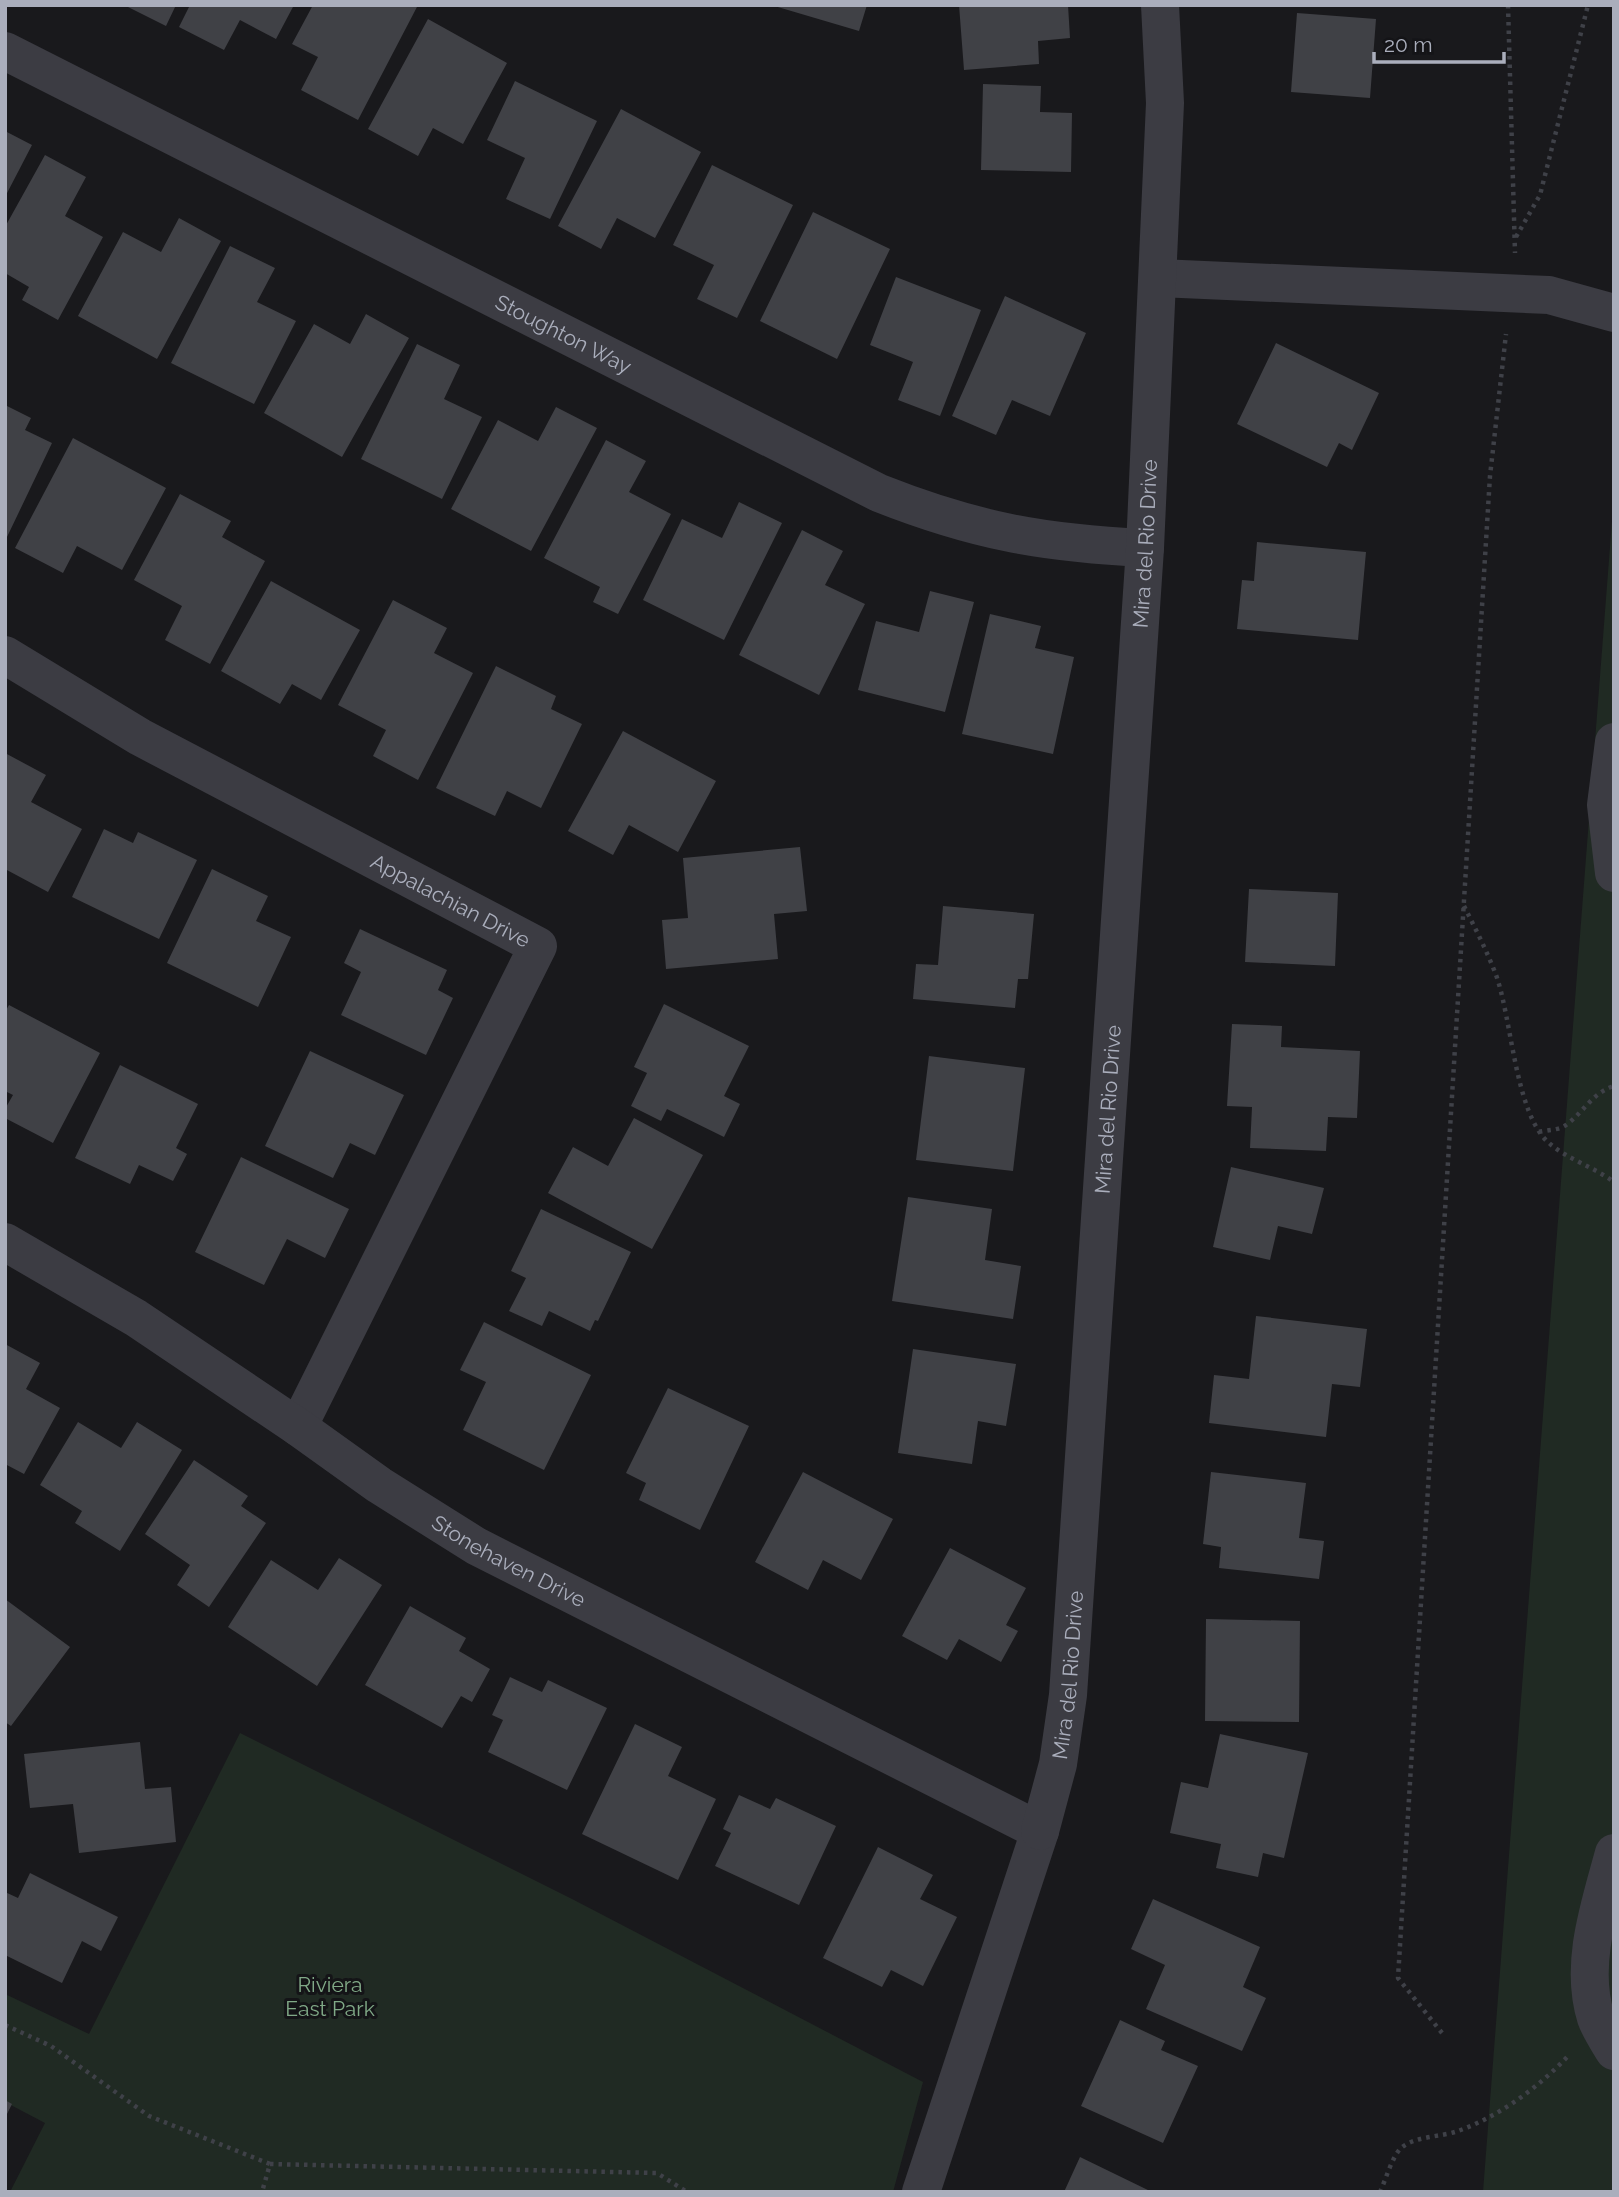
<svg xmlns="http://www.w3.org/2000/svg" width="1619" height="2197" viewBox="0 0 1619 2197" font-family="Raleway,sans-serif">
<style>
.green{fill:#202a23}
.building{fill:#404146}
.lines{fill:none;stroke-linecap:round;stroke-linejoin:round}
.path{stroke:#3f4148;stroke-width:4.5;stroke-dasharray:3.5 5;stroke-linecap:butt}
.minor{stroke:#3c3c43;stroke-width:38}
.tertiary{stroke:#3c3c43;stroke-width:38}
.labels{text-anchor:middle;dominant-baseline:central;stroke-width:6;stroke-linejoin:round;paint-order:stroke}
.street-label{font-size:21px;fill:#aaaebc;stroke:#141417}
.park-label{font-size:21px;fill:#80a987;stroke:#141417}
</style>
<rect width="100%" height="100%" fill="#19191c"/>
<path class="green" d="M1614 495V2192H1483Z
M240 1733 574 1900 923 2082 893 2192H10L45 2123 5 2102V1994L89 2034Z"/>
<path class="building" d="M124 5H176L166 26Z
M190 5H294L276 39 240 20 224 50 179 27Z
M313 5H418L358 120 301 90 318 57 292 44Z
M771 5H867L859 31Z
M959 5H1068L1070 38 1038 41 1039 64 964 70Z
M1297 13 1376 19 1370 98 1291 92Z
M428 19 507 63 463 144 433 128 418 156 368 129Z
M515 81 597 121 550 219 506 199 525 158 487 140Z
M983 84 1041 86 1040 112 1072 113 1071 172 981 170Z
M621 109 701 152 655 238 617 218 601 249 558 226Z
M5 131 32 145 5 197Z
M45 155 86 177 65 216 103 237 58 320 22 300 29 287 5 273V227Z
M712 165 793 205 737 318 697 299 714 265 673 245Z
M813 212 890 249 837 359 760 321Z
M179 218 221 241 157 359 78 316 123 232 161 252Z
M230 246 275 268 257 302 296 321 254 404 171 363Z
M896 277 981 310 940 416 898 400 913 362 870 345Z
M1005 296 1086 333 1050 416 1012 400 996 435 952 416Z
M366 314 409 338 342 457 264 413 314 324 350 344Z
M1276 343 1379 393 1352 450 1339 443 1327 467 1237 424Z
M417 344 460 365 444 399 482 417 442 499 361 459Z
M5 405 31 418 25 430 52 443 7 537Z
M556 407 597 428 531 551 451 509 498 420 538 441Z
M73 438 166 488 122 570 77 546 63 573 15 548Z
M606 440 646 461 629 492 671 514 618 614 593 602 600 587 544 558Z
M180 494 231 521 222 537 265 561 210 664 165 640 182 606 134 580Z
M739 502 782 523 724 640 643 600 682 519 722 538Z
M802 530 843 551 825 585 865 604 819 695 739 655Z
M1257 542 1366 552 1358 640 1237 629 1242 580 1254 581Z
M271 581 360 630 321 700 292 684 280 704 221 671Z
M930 591 974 602 945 712 858 690 876 621 919 632Z
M393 600 447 628 434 653 473 673 418 780 373 756 386 730 338 705Z
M990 614 1041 626 1035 648 1074 657 1053 754 962 734Z
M496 666 556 696 551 709 582 724 541 808 507 791 495 816 436 788Z
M623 731 716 781 678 852 629 825 613 855 568 831Z
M5 753 46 775 31 802 82 829 48 892 5 869Z
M104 829 133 843 138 832 197 860 159 939 72 897Z
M800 847 807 911 774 914 778 959 666 969 662 920 688 918 683 858Z
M212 869 268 896 256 921 291 937 258 1007 167 963Z
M1249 889 1338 893 1335 966 1245 962Z
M943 906 1034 914 1028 979H1018L1015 1008 913 999 916 964 938 965Z
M360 929 447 970 438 990 453 998 426 1055 341 1015 361 972 344 963Z
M664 1004 749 1046 724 1096 740 1104 724 1137 667 1109 661 1121 631 1106 647 1073 634 1067Z
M9 1005 100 1053 53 1143 5 1118V1109L13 1095 5 1091V1012Z
M1232 1024 1282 1026 1281 1047 1360 1051 1357 1118 1328 1117 1326 1151 1250 1148 1252 1107 1227 1106Z
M310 1051 404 1095 375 1155 350 1143 333 1178 265 1146Z
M929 1056 1025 1068 1013 1171 916 1160Z
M120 1065 198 1104 176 1148 187 1154 173 1181 139 1165 130 1184 75 1158Z
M634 1118 703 1155 652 1249 548 1193 573 1147 608 1166Z
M241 1157 349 1209 325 1258 287 1239 264 1285 195 1252Z
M1231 1167 1324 1188 1312 1234 1278 1226 1270 1260 1213 1247Z
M908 1197 992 1209 985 1260 1021 1266 1013 1319 892 1301Z
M541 1209 631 1252 598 1321 595 1320 590 1331 549 1311 542 1326 509 1311 526 1278 511 1271Z
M1256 1316 1367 1329 1360 1387 1332 1384 1326 1437 1209 1423 1214 1375 1249 1379Z
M484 1322 591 1375 544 1470 463 1430 486 1382 460 1370Z
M5 1344 40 1363 26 1389 60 1408 24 1474 5 1464Z
M913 1349 1016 1364 1006 1426 978 1421 972 1464 898 1453Z
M668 1388 749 1426 700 1530 639 1500 646 1483 626 1473Z
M78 1422 121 1448 137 1422 182 1450 120 1551 75 1523 82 1511 40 1485Z
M194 1460 248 1496 241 1506 266 1523 209 1607 177 1585 190 1565 145 1534Z
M803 1472 893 1519 861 1580 823 1560 808 1590 755 1562Z
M1211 1472 1306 1483 1299 1538 1324 1541 1319 1579 1219 1568 1221 1547 1203 1544Z
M950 1548 1026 1588 1006 1625 1018 1631 1001 1662 959 1639 947 1660 902 1636Z
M339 1558 382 1585 317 1686 228 1627 271 1560 318 1590Z
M5 1599 70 1647 11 1726 5 1722Z
M410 1606 466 1638 459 1651 490 1669 472 1702 461 1696 442 1728 365 1685Z
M1206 1619 1300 1621 1299 1722 1205 1721Z
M510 1677 542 1692 548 1680 607 1708 567 1790 488 1752 503 1720 492 1715Z
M635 1724 682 1747 668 1776 716 1799 678 1880 582 1834Z
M1220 1734 1308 1753 1284 1858 1263 1853 1258 1877 1216 1868 1221 1844 1170 1833 1181 1782 1208 1788Z
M140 1742 145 1789 171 1787 176 1842 79 1853 73 1804 30 1808 24 1754Z
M739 1795 770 1809 776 1798 836 1826 799 1905 715 1866 731 1833 723 1829Z
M878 1847 933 1875 920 1899 957 1917 923 1986 891 1970 882 1987 823 1958Z
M30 1873 118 1917 101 1951 82 1941 62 1983 5 1955V1892L18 1898Z
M1153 1899 1260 1947 1243 1987 1266 1998 1242 2051 1146 2009 1165 1965 1131 1949Z
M1120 2020 1165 2041 1161 2050 1198 2066 1163 2143 1081 2106Z
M5 2100 12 2104 5 2118Z
M1080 2157 1152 2192H1064Z"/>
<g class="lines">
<path class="path" d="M1508 5 1515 253
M1516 237 1540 195 1588 5
M1464 906C1475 928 1487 951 1496 975 1512 1019 1515 1114 1549 1143 1567 1159 1594 1167 1614 1182
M1539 1132C1547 1130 1560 1130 1566 1125 1584 1112 1592 1093 1614 1086
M5 2025 51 2046 149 2116 270 2164 262 2192
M1442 2033 1398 1978 1490 476 1506 334
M270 2164 657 2173 687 2192
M1380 2192C1386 2179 1392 2157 1401 2148 1415 2136 1441 2137 1458 2131 1500 2116 1539 2087 1569 2055"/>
<g class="minor">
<path id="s1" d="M5 51 879 493C975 531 1043 543 1145 548"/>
<path d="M1159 278 1549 295 1614 313"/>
<path id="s2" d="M5 655 140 737 538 946 298 1427"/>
<path d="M1614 742 1606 805 1614 873"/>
<path id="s3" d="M5 1242 136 1318 298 1427 379 1485 476 1546 1040 1831 921 2192"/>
<path d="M1614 1853C1600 1905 1579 1964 1596 2018 1600 2029 1608 2041 1614 2051"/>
</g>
<path class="tertiary" id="s4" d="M1040 1831 1058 1764 1068 1695 1145 548 1165 103 1160 5"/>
</g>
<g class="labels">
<g class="street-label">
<text stroke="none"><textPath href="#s1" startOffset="626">Stoughton Way</textPath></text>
<text stroke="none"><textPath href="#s4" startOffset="1293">Mira del Rio Drive</textPath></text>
<text stroke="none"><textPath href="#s2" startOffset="509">Appalachian Drive</textPath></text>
<text stroke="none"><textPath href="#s4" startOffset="726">Mira del Rio Drive</textPath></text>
<text stroke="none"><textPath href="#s3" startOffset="597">Stonehaven Drive</textPath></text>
<text stroke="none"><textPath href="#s4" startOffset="159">Mira del Rio Drive</textPath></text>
</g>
<g class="park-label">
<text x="330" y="1984">Riviera<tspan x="330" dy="24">East Park</tspan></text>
</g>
</g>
<rect width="1619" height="2197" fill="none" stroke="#aaaebc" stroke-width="14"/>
<path d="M1374 52v10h130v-10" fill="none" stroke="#aaaebc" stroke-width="3.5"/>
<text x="1384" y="52" font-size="21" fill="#aaaebc" stroke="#141417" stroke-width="5" paint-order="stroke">20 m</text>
</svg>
